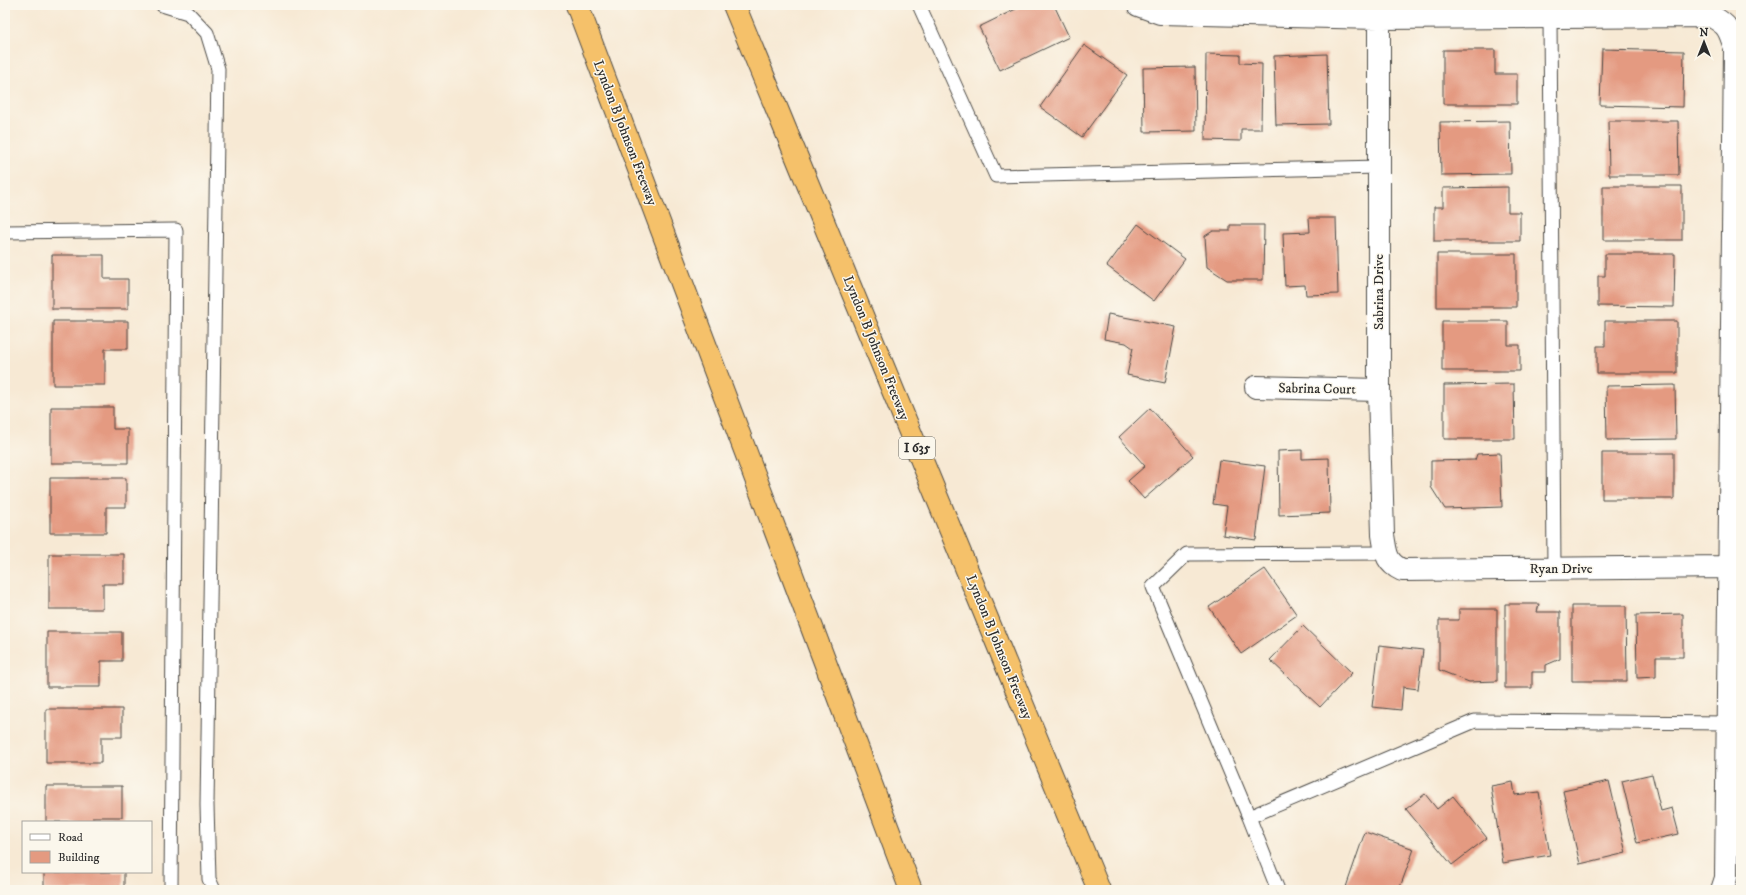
<svg xmlns="http://www.w3.org/2000/svg" width="1746" height="895" viewBox="0 0 1746 895" font-family="'IM FELL DW Pica',serif">
<style>
.building{fill:#e49a81}
.lines{fill:none;stroke-linecap:round;stroke-linejoin:round}
.lane-casing{stroke:#4a4844;stroke-width:15}
.street-casing{stroke:#4a4844;stroke-width:24}
.highway-casing{stroke:#4a4844;stroke-width:24}
.lane{stroke:#fff;stroke-width:13}
.street{stroke:#fff;stroke-width:22}
.highway{stroke:#f5c16b;stroke-width:22}
.labels{text-anchor:middle;dominant-baseline:central;stroke-width:3;stroke-linejoin:round;paint-order:stroke}
.shield{fill:#fbf7ec;stroke:#696865;stroke-width:1}
.shield-label{font-size:13px;font-weight:bold;fill:#2b2b2b}
.street-label{font-size:14px;fill:#2b2b2b;stroke:#fbf7ec}
</style>
<rect width="100%" height="100%" fill="#fbf7ec"/>
<filter id="ink" filterUnits="userSpaceOnUse"><feTurbulence type="fractalNoise" baseFrequency=".025" numOctaves="2"/><feDisplacementMap in="SourceGraphic" scale="8" xChannelSelector="R" yChannelSelector="G"/><feConvolveMatrix kernelMatrix="1 2 1 2 8 2 1 2 1" color-interpolation-filters="sRGB"/></filter>
<filter id="wash" filterUnits="userSpaceOnUse"><feTurbulence type="fractalNoise" baseFrequency=".012" numOctaves="4" result="noise"/><feDisplacementMap in="SourceGraphic" scale="16" xChannelSelector="R" yChannelSelector="G"/><feGaussianBlur stdDeviation="0.9" result="paint"/><feColorMatrix in="noise" values="0 0 0 0 0 0 0 0 0 0 0 0 0 0 0 0 0 1.4 0 .05"/><feComposite in="paint" operator="in"/></filter>
<g filter="url(#wash)">
<rect width="100%" height="100%" fill="#f7e9d4"/>
<g id="blocks">
<path class="building" d="M1024 5H1054L1069 37 1000 70 979 27Z
M1084 45 1127 75 1082 137 1040 107Z
M1602 49 1684 51 1683 107 1600 105Z
M1443 50H1495V74H1517V104H1443Z
M1206 54 1240 55V63L1262 64 1261 129H1241V141L1205 140Z
M1327 54 1329 124 1276 125 1274 56Z
M1195 67 1196 131 1144 132 1143 68Z
M1510 121 1511 174 1441 175 1440 122Z
M1608 121H1678L1679 175H1609Z
M1603 186H1682V240H1603Z
M1508 187V212H1520V241H1434V207H1443V188Z
M1309 218H1336L1338 294 1306 295 1305 285 1285 286 1283 233 1310 232Z
M1138 224 1185 259 1154 301 1107 266Z
M1230 225H1264L1263 280H1227L1207 267 1205 236 1213 231H1230Z
M1437 254H1516V307H1437Z
M1605 254H1675L1674 307 1598 306V276H1605Z
M52 255H104V279H128V309H52Z
M1108 314 1176 327 1165 383 1127 375 1133 348 1126 343 1104 339Z
M53 321H128V349H105V385H53Z
M1442 321H1508V345H1520V371H1442Z
M1605 321H1677V373H1597V346H1605Z
M1514 384 1515 439H1444V385Z
M1675 385 1676 439 1607 440 1606 386Z
M51 407H113V429H128V463H51Z
M1150 408 1193 456 1144 499 1128 481 1145 466 1119 437Z
M1302 450V459L1329 458 1330 513 1279 515 1278 451Z
M1500 453 1502 507 1445 509 1431 487V461L1475 460 1477 454Z
M1602 453H1674V499H1602Z
M1219 460 1265 466 1256 540 1223 535 1227 506 1213 504Z
M50 478H126V507H106V533H50Z
M49 554H124V584H103V609H49Z
M1265 569 1297 615 1241 654 1209 607Z
M1505 604H1539L1537 612H1560V659L1546 665V672H1532V688H1505Z
M1572 606H1626L1627 681H1572Z
M1459 609H1497V681L1469 682 1439 670V620H1459Z
M1683 614V657H1656V677L1637 678 1636 615Z
M1303 626 1352 673 1320 707 1270 660Z
M47 632H122V661H101V687H47Z
M1379 645 1423 650 1418 689 1403 687 1401 710 1372 707Z
M46 709H122V737H101V763H46Z
M1652 774 1661 811 1672 808 1679 834 1637 843 1622 781Z
M1609 781 1626 853 1580 864 1563 791Z
M1513 782 1515 795 1539 792 1550 855 1503 863 1491 786Z
M46 786H122V817H93V822H46Z
M1425 794 1437 809 1453 796 1487 838 1452 865 1406 809Z
M1365 832 1414 849 1399 890H1345Z
M44 872H124V890H44Z"/>
</g>
</g>
<g filter="url(#ink)">
<use href="#blocks" fill-opacity="0" stroke="#4a4844" stroke-width="1"/>
<g class="lines">
<defs>
<path id="lane" d="M162 5 188 13 207 33 218 69 207 805 209 879 214 890
M919 5 996 176 1379 167
M1550 17 1554 570
M5 232 176 230 171 890
M1386 553 1187 554 1153 587 1249 817 1475 721 1728 723
M1249 817 1278 890"/>
<path id="street" d="M1138 5 1160 13 1379 18 1711 16C1728 25 1729 29 1735 48L1726 878 1722 890
M1379 18V390L1383 535C1386 552 1385 562 1402 570L1730 567
M1256 387 1379 390"/>
<path id="highway" d="M577 5 911 890
M734 5 1099 890"/>
</defs>
<use href="#lane" class="lane-casing"/>
<use href="#street" class="street-casing"/>
<use href="#highway" class="highway-casing"/>
<use href="#lane" class="lane"/>
<use href="#street" class="street"/>
<use href="#highway" class="highway"/>
</g>
</g>
<g class="labels">
<rect class="shield" x="899" y="437" width="36" height="22" rx="3"/>
<g class="shield-label">
<text x="917" y="448">I 635</text>
</g>
<g class="street-label">
<text transform="translate(625 133) rotate(69)">Lyndon B Johnson Freeway</text>
<text transform="translate(1379 292) rotate(-90)">Sabrina Drive</text>
<text transform="translate(876 348) rotate(68)">Lyndon B Johnson Freeway</text>
<text transform="translate(1317 389) rotate(1)">Sabrina Court</text>
<text x="1561" y="569">Ryan Drive</text>
<text transform="translate(999 647) rotate(68)">Lyndon B Johnson Freeway</text>
</g>
</g>
<rect width="1746" height="895" fill="none" stroke="#fbf7ec" stroke-width="20"/>
<rect x="22" y="821" width="130" height="52" fill="#fbf7ec" stroke="#a8a59f"/>
<rect x="30" y="834" width="20" height="6" fill="#ffffff" stroke="#a8a59f"/>
<text x="58" y="841" font-size="12" fill="#2b2b2b">Road</text>
<rect x="30" y="851" width="20" height="12" fill="#e49a81" stroke="#a8a59f"/>
<text x="58" y="861" font-size="12" fill="#2b2b2b">Building</text>
<g transform="translate(1704 42)" stroke="#fbf7ec" stroke-width="3" paint-order="stroke">
<path d="M0-3L7 15L0 10L-7 15Z" fill="#2b2b2b"/>
<text y="-6" font-size="11" font-weight="bold" text-anchor="middle" fill="#2b2b2b">N</text>
</g>
</svg>
